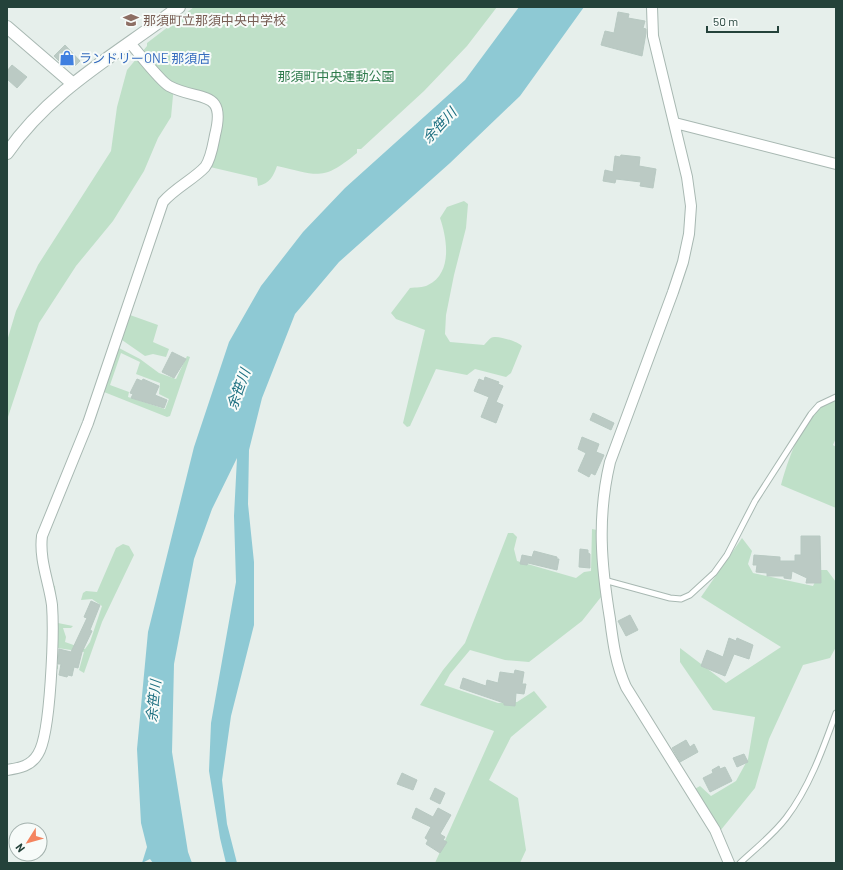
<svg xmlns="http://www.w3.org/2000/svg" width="843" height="870" viewBox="0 0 843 870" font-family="Barlow,'Noto Sans JP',sans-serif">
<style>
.green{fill:#bfe0c8;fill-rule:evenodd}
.water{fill:#8ec9d4}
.building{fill:#bbcac4;stroke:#b8c9c2}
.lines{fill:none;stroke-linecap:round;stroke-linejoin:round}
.service-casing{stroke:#a8b8b2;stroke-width:7}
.minor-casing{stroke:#a8b8b2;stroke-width:12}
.tertiary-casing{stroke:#a8b8b2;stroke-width:14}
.service{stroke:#fff;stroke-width:5}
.minor{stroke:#fff;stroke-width:10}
.tertiary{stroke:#fff;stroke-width:12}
.labels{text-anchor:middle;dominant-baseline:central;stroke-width:4;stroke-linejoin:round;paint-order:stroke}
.education-label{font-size:13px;fill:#785e54;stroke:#f7fbf9;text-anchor:start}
.shop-label{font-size:13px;fill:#366cbe;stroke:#f7fbf9;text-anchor:start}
.park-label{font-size:13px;fill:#2d7a4b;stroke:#f7fbf9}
.water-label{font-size:14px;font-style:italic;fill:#1c6f80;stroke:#f7fbf9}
</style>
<rect width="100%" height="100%" fill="#e6efeb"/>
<path class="green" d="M194 7H497L467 46 424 91 361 149H357V153C322 182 318 175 277 166 273 177 270 183 258 186L257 178 210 167 220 106 174 85 171 117 158 138 144 171 113 221 76 266 39 323 7 420V341L16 311 38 265 111 151 117 107 127 70 147 46V43Z
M464 201 468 204 466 228 454 275 446 315 445 334 450 342 484 345C486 343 489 339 491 338 496 334 518 342 522 346L511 373 506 377 475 369 467 375 436 369 410 426 407 427 403 423 425 330 396 319 391 313 410 288C416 287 423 288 428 285 453 273 447 238 440 218L447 207Z
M130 315 158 325 153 342 169 349 166 357 153 354 145 356 122 340Z
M119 348 140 359 159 373 176 379 187 356 190 357 170 416 167 417 104 392ZM121 353 140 362 136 374 160 383 159 394 169 399 165 409 128 397 129 392 110 385Z
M836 400V438L833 445 836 447V508L781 485C788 460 799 427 819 409 824 405 831 403 836 400Z
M592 529 597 530 601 597 582 621 529 662 505 660 470 650 450 674 444 685 498 703 517 702 534 691 547 707 511 737 489 780 518 798 526 850 520 863H435L494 731 420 705 443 670 465 643 508 533H513L517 537 514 549 517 561 576 578 584 572 591 571Z
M742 538 752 551 748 564 753 573 813 586 821 570H827L836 582V647L830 658 803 665 769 739 755 788 720 831 693 790 700 786 711 796 736 781 748 759 755 717 713 710 680 662V648L726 683 781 647 701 597Z
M123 544 129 546 134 555 102 622 84 673 79 670 84 652 58 648 54 663 58 666V669L52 668V585L55 586 58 623 73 626 71 628H63L66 637 65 642 85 649 90 642 102 606 92 599 81 600 83 593 86 591 97 592 116 548Z"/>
<path class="water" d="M519 7H584L520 96 450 163 339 262 295 314 262 398 249 450 248 504 254 562V625L231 716 222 780 227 824 237 863H226L220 838 209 771 211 723 236 582 234 516 237 458 212 509 194 559 174 664 172 752 188 852 192 863H153L150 859 142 863 147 847 141 823 137 749 148 632 194 447 229 342 261 286 303 232 345 188 465 80Z"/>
<path class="building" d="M618 12 629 14 628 18 645 21 643 28 646 29V33L642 56 601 45 605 31 614 33Z
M65 45 80 61 74 67 72 65 69 67 67 65 65 67 54 56Z
M12 65 27 77 17 88 7 79V71Z
M621 155 640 157 639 166 656 169 653 188 640 186 641 182 616 179 615 183 603 181 605 170 613 172 615 156 620 157Z
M172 352 186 359 174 378 162 372Z
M485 377 499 382 498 384 503 386 496 402 503 405 496 423 481 417 489 397 474 391 479 379 484 381Z
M137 379 142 381 143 379 159 386 155 395 167 400 164 408 131 398 133 394 130 393Z
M593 413 614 423 611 430 590 420Z
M582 437 599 444 596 452 604 455 595 475 591 473 589 477 578 471 586 453 578 449Z
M801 536H820L821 583H806L807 578 792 571 791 579 784 578V576H767V573L756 572 757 565H753L754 555 780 557V561H795V555H801Z
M580 549 588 550V553L590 554V568L579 567Z
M534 551 557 557V559H559L557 570 528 563 527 565 520 564 522 555 532 557Z
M91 601 100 605 90 630 92 631 82 652 78 668 74 667 72 676 68 675 67 677 59 675 61 664H58L59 649 71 652 87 618 84 617Z
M630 615 638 630 626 636 618 621Z
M729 638 736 641 737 638 753 645 749 659 734 654 725 676 701 666 707 650 723 657Z
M515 670 524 672 522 684H526L524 694 516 693 515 706 504 705V703L460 688 463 678 486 686 487 680 498 683 500 672 514 674Z
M686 740 690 747 694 744 698 752 680 762 672 748Z
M744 754 748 762 737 767 733 758Z
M719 766 720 769 725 767 732 781 710 792 703 778 713 773 712 770Z
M402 773 417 780 413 790 397 784Z
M435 788 445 793 440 804 430 799Z
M416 808 433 817 438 808 451 815 440 834 445 837 443 840 447 842 440 853 426 844 428 840 425 838 431 827 412 818Z"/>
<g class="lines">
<defs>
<path id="service" d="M604 580 670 598 681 599 690 595 714 573 727 555 755 501 811 414 819 405 836 397
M740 863C755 849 773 835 786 818 809 788 823 749 836 713"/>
<path id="minor" d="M652 7 653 36 687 177 691 206 689 234 683 262 673 292 610 462C597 517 601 564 610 619 613 643 616 665 626 687L715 830 729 863
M675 123 836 164
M7 770C20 768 31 766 38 754 51 734 54 632 52 605 49 582 39 560 42 536L88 423 163 202C175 188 194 179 205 167 211 159 213 145 215 135 227 88 199 102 169 86 160 81 138 52 130 43"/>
<path id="tertiary" d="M7 27 72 83
M7 153C51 89 119 53 179 7"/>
</defs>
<use href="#service" class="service-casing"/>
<use href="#minor" class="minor-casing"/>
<use href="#tertiary" class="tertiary-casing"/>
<use href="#service" class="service"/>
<use href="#minor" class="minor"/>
<use href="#tertiary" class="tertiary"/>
</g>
<defs>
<symbol id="school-bare" viewBox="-9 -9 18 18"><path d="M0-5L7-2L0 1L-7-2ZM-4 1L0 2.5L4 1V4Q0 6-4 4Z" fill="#8d6e63" stroke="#f7fbf9" stroke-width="2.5" paint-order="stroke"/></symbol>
<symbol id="shop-bare" viewBox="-9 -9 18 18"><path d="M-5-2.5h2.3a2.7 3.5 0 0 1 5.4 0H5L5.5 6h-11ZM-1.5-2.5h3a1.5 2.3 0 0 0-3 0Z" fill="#3f7fe0" stroke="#f7fbf9" stroke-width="2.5" paint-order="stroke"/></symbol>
</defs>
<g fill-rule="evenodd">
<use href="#school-bare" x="120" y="9" width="22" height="22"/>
<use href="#shop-bare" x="56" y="47" width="22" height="22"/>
</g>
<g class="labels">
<g class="education-label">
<text x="143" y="20">那須町立那須中央中学校</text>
</g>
<g class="shop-label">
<text x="79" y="58">ランドリーONE 那須店</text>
</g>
<g class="park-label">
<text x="336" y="76">那須町中央運動公園</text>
</g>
<g class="water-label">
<text transform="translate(439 125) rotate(-47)">余笹川</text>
<text transform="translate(238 389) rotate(-70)">余笹川</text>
<text transform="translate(153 701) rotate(-84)">余笹川</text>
</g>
</g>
<rect width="843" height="870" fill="none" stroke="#24423a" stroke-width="16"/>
<g transform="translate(28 842) rotate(233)"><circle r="19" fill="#f7fbf9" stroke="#a3b1ad"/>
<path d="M0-3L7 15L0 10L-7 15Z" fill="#f4845f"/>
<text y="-6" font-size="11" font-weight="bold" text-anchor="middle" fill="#24423a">N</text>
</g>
<path d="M707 26v6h71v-6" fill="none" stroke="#24423a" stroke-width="2"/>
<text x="713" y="26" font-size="12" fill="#24423a" stroke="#f7fbf9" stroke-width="3" paint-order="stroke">50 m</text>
</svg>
